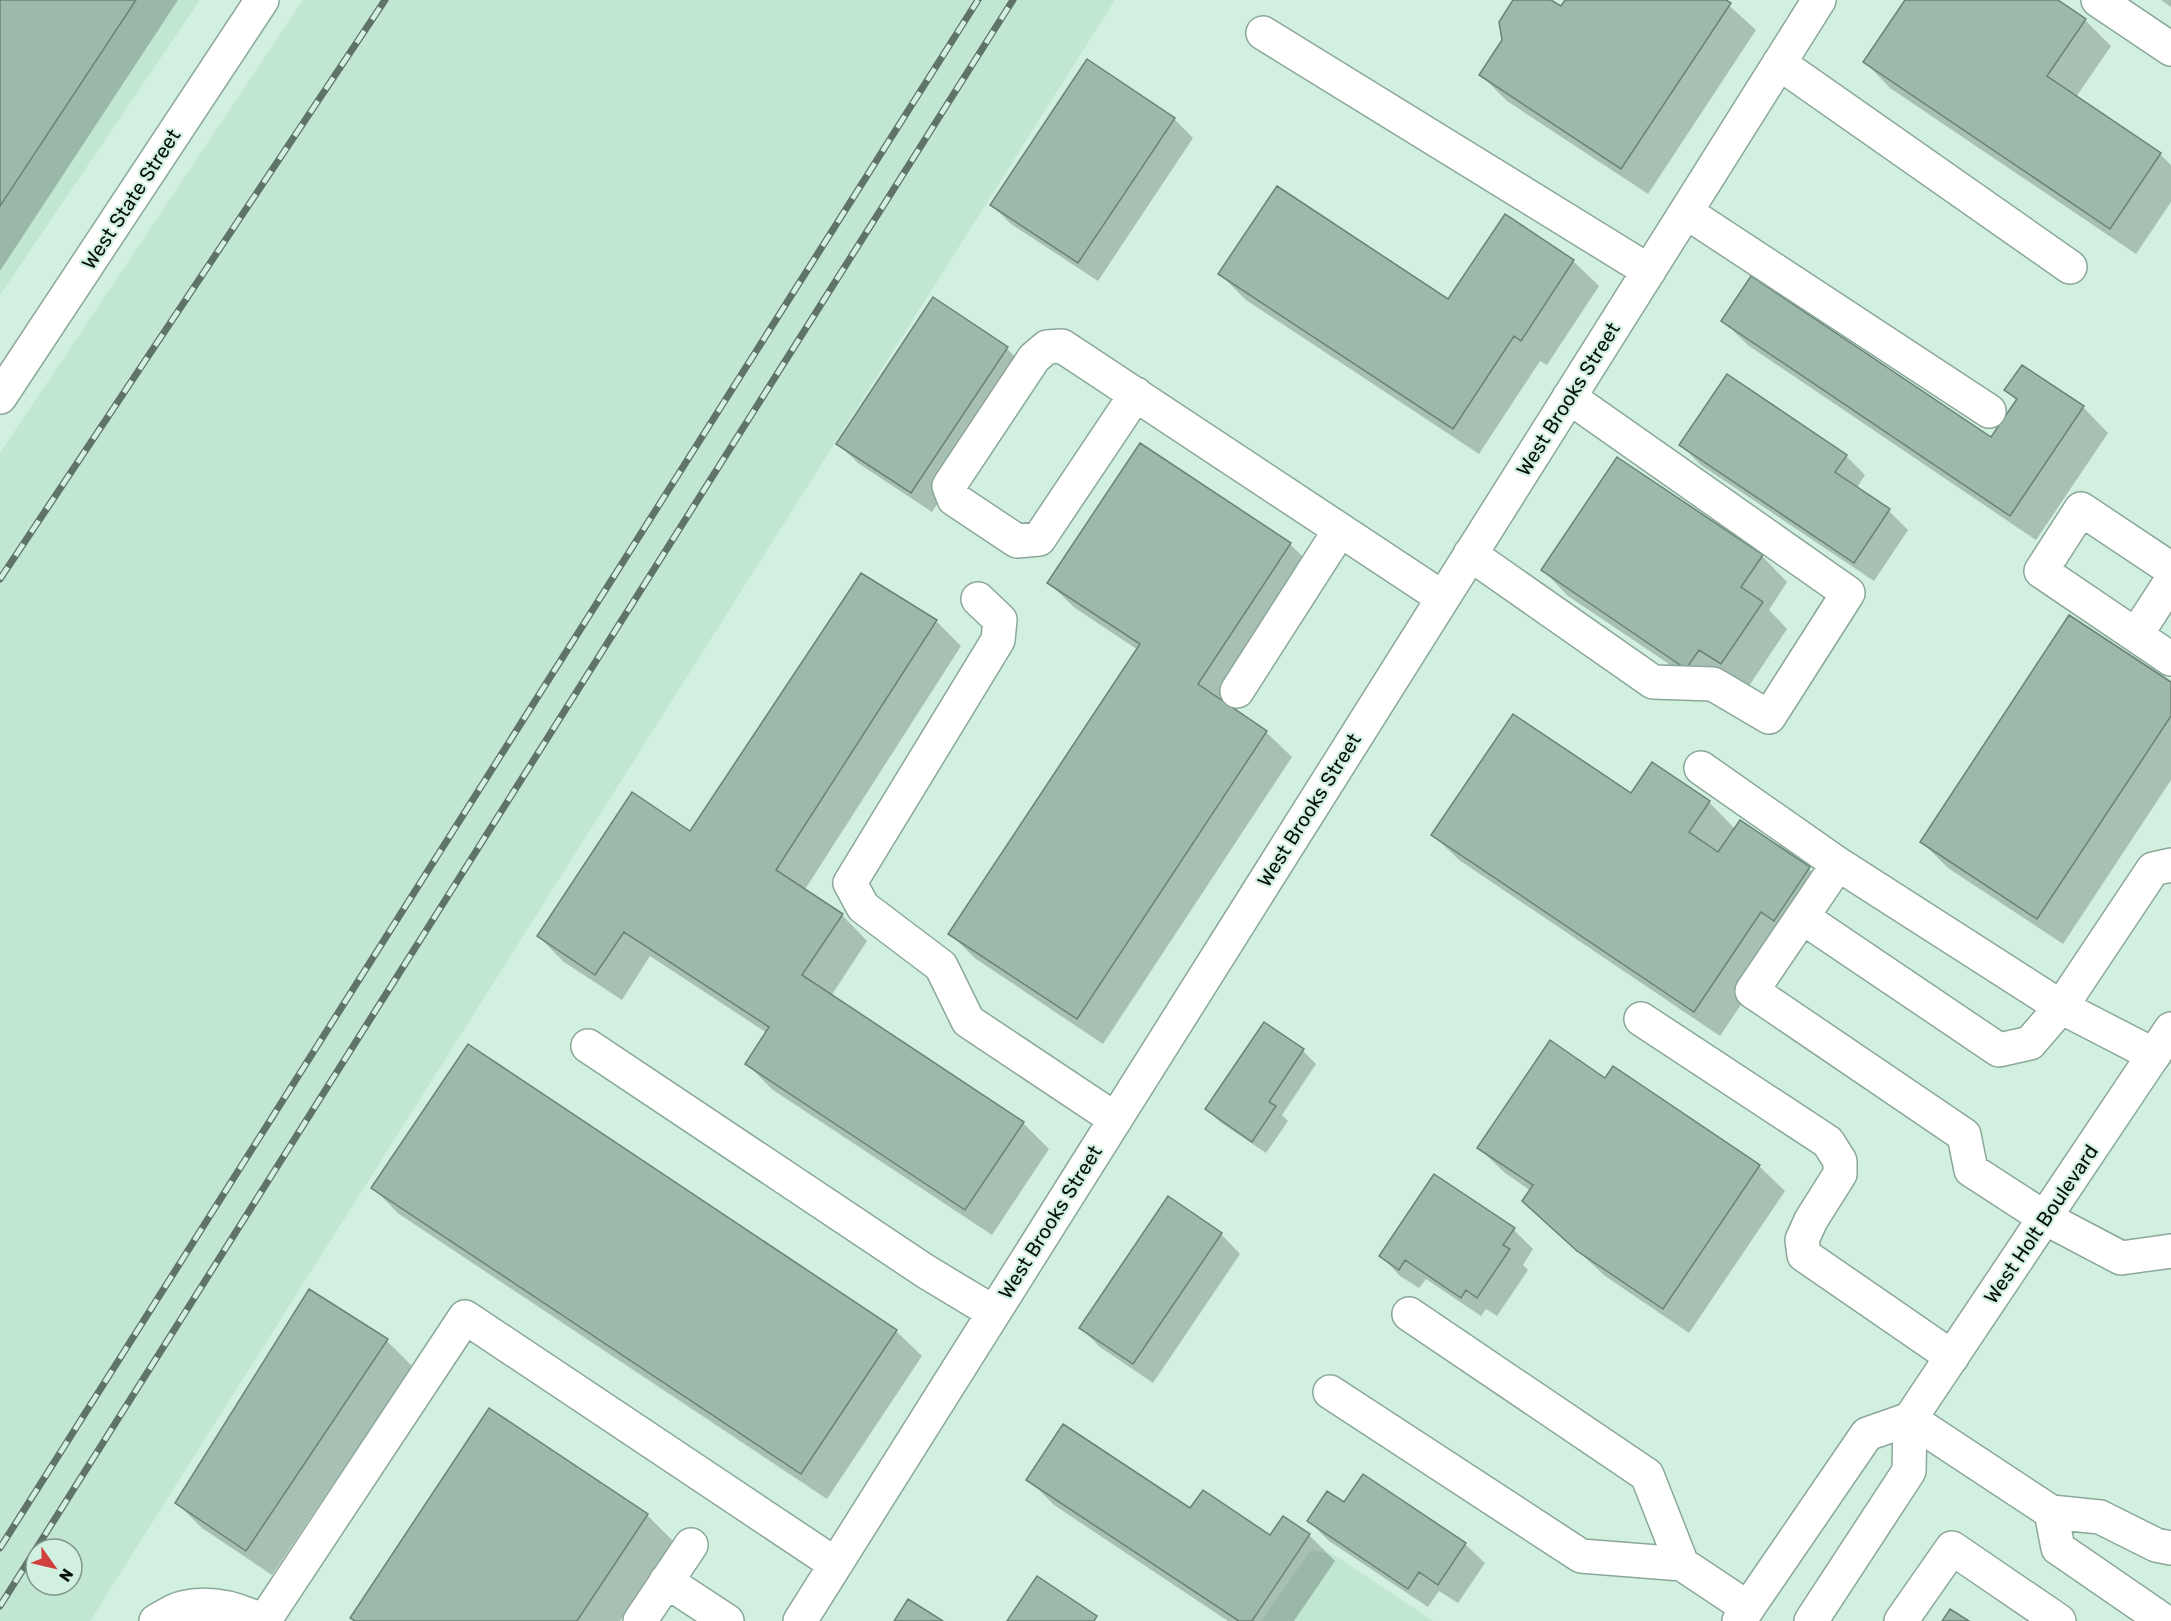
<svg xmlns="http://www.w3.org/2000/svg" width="2171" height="1621" viewBox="0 0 2171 1621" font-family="Rubik,sans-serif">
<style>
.built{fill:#c1e7d3;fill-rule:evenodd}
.shadow{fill:#0003}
.building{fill:#9cb9aa;stroke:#698376;stroke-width:1.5}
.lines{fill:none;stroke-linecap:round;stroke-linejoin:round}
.minor-casing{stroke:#8ba799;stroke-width:36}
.major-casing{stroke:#8ba799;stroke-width:36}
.minor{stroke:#fff;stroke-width:33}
.major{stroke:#fff;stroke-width:33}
.rail-casing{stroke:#607369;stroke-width:7}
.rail{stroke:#d2f0e0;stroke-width:4.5;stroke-dasharray:14;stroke-linecap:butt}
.labels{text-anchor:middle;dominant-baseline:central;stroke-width:4.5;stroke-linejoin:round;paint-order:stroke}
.street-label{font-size:20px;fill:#06100b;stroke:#d2f0e0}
</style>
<rect width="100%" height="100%" fill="#d2f0e0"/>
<path class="built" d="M0 0H200L0 295Z
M303 0H1115L90 1621H0V453ZM36 1549H72V1585H36Z
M1311 1550 1333 1554 1433 1621H1261Z"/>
<path class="shadow" d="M0 0H178L0 271Z
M1515 0H1549L1561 8 1567 0H1723L1756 30 1648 194 1507 101 1481 75 1504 40Z
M1906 0H2055L2085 20 2111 46 2076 97 2160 154 2171 165V202L2136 254 1890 88 1865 62Z
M2161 0H2171V7Z
M1174 119 1193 138 1098 281 1011 224 992 205Z
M1573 261 1599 286 1547 365 1540 361 1479 454 1246 300 1220 274 1448 301Z
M933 299 1007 349 1027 368 932 512 858 463 838 444Z
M1723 321 1991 439 2017 401 2006 390 2083 407 2108 433 2036 540 1749 346Z
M1681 445 1846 456 1865 475 1856 489 1889 511 1908 530 1874 581 1701 465Z
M1290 544 1316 570 1227 705 1266 732 1292 757 1103 1044 976 959 950 934 1138 650 1075 608 1049 583Z
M1762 556 1787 582 1769 610 1787 629 1747 689 1712 693 1568 596 1543 570Z
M936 621 961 646 804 891 842 915 867 941 831 996 1023 1123 1049 1149 992 1235 773 1090 747 1064 767 1033 650 956 622 1000 564 962 538 936 691 833Z
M2171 684V780L2063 944 1948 868 1922 842Z
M1632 795 1709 802 1735 829 1740 822 1809 869 1835 894 1787 936 1720 1036 1459 860 1433 835Z
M1264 1024 1303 1051 1316 1064 1282 1115 1288 1121 1266 1153 1220 1122 1207 1109Z
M1606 1080 1759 1166 1785 1191 1689 1333 1605 1276 1524 1201 1531 1191 1505 1173 1479 1148Z
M373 1188 896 1331 922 1356 827 1499 399 1214Z
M1514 1230 1533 1249 1523 1265 1528 1270 1497 1316 1486 1309 1481 1316 1426 1279 1419 1288 1400 1276 1381 1256Z
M1221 1234 1240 1254 1153 1383 1100 1347 1081 1328Z
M387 1341 412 1366 272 1575 202 1528 176 1502Z
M490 1410 647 1515 673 1541 620 1621H355Z
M1028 1479 1191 1510 1270 1537 1309 1535 1335 1561 1294 1621H1228L1054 1505Z
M1345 1504 1465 1544 1485 1563 1458 1603 1439 1591 1428 1607 1329 1541 1309 1521Z"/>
<path class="building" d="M0 0H136L0 206Z
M1513 0H1551L1561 6 1565 0H1726L1731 3 1621 169 1479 75 1502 40 1499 22Z
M1905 0H2058L2086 19 2047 76 2161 153 2110 229 1863 62Z
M1087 59 1175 118 1078 263 990 205Z
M1277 186 1448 299 1505 214 1574 260 1521 341 1514 336 1453 429 1218 274Z
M1751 276 1991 437 2017 399 2004 390 2022 365 2084 406 2010 516 1721 321Z
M933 297 1008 347 911 493 836 444Z
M1727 374 1847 455 1835 472 1890 509 1854 563 1679 445Z
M1140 443 1291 543 1198 684 1267 731 1077 1019 948 934 1140 644 1047 583Z
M1617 457 1763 555 1741 587 1763 602 1721 664 1699 650 1686 669 1541 570Z
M861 573 937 620 776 870 843 914 802 975 1024 1122 965 1210 745 1064 769 1027 624 932 595 975 537 936 632 792 690 831Z
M2069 615 2171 682V716L2037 919 1920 842Z
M1513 714 1631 793 1652 762 1710 801 1689 832 1718 852 1740 820 1810 867 1774 921 1761 912 1694 1012 1431 835Z
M1264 1022 1304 1049 1269 1102 1276 1106 1252 1142 1205 1109Z
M1550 1040 1605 1078 1613 1066 1760 1165 1663 1309 1577 1251 1522 1201 1533 1185 1477 1148Z
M468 1044 897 1330 801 1474 371 1188Z
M1434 1174 1515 1228 1503 1245 1510 1249 1477 1298 1466 1290 1461 1298 1405 1260 1399 1270 1379 1256Z
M1168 1196 1222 1233 1133 1364 1079 1328Z
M309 1289 388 1339 246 1551 175 1503Z
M489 1408 648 1514 577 1621H355L350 1618Z
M1063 1424 1190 1508 1203 1490 1270 1535 1283 1516 1310 1534 1252 1621H1239L1026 1480Z
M1363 1474 1466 1543 1438 1585 1419 1572 1408 1589 1307 1521 1327 1491 1344 1502Z
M1037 1576 1097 1616 1094 1621H1007Z
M908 1599 943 1621H894Z
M1950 1609 1969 1621H1942Z"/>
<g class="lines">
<defs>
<path id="minor" d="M2098 0 2171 49
M1263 33 1649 271
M1779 63 2070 267
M1686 212 1989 411
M1136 394 1039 539 1017 541 954 499 949 486 1034 358 1047 347 1062 346 1443 598
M0 397 262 0
M1470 554 1653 682 1713 684 1769 717 1848 593 1569 397
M2171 569 2081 509 2041 571 2171 659
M978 599 1000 620 998 640 850 883 863 907 941 966 968 1021 1115 1119
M2136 635 2171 581
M1237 691 1340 530
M1701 768 1838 864 2061 1007 2154 1055
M1838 864 1752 991 1964 1135 1971 1170 2045 1218 2121 1258 2171 1251
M1802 917 1999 1050 2030 1043 2061 1007 2153 869 2171 865
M1641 1019 1828 1142 1840 1161V1174L1811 1220 1802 1240 1804 1255 1952 1357
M588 1046 925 1271 993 1312
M1409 1314 1647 1475 1682 1564
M1330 1392 1581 1556 1682 1564 1748 1608
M1910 1419 2051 1512 2100 1517 2156 1545 2171 1548
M2051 1512 2058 1548 2164 1621
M666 1581 727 1621
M156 1621C164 1617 173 1610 182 1608 210 1601 237 1608 262 1621
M264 1621 465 1317 835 1564
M640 1621 691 1545
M800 1621 1819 0
M1901 1621 1952 1548 2059 1621"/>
<path id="major" d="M1739 1621 1867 1434 1910 1419
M1811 1621 1909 1471 1910 1419 2171 1029"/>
</defs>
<use href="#minor" class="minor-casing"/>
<use href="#major" class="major-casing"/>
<use href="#minor" class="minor"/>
<use href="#major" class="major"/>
<defs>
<path id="rail" d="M0 579 385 0
M0 1548 978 0
M0 1606 1013 0"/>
</defs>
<use href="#rail" class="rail-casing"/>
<use href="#rail" class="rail"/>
</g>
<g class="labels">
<g class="street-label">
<text transform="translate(131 199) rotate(-57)">West State Street</text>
<text transform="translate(1568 399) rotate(-58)">West Brooks Street</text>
<text transform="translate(1309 810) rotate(-58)">West Brooks Street</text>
<text transform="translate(1050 1222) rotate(-58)">West Brooks Street</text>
<text transform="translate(2041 1224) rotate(-56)">West Holt Boulevard</text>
</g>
</g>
<g transform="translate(54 1567) rotate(124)"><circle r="28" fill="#d2f0e0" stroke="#80968b" stroke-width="1.5"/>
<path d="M0-4.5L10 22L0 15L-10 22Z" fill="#cf403f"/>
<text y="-9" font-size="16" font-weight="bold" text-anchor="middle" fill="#06100b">N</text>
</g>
</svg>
